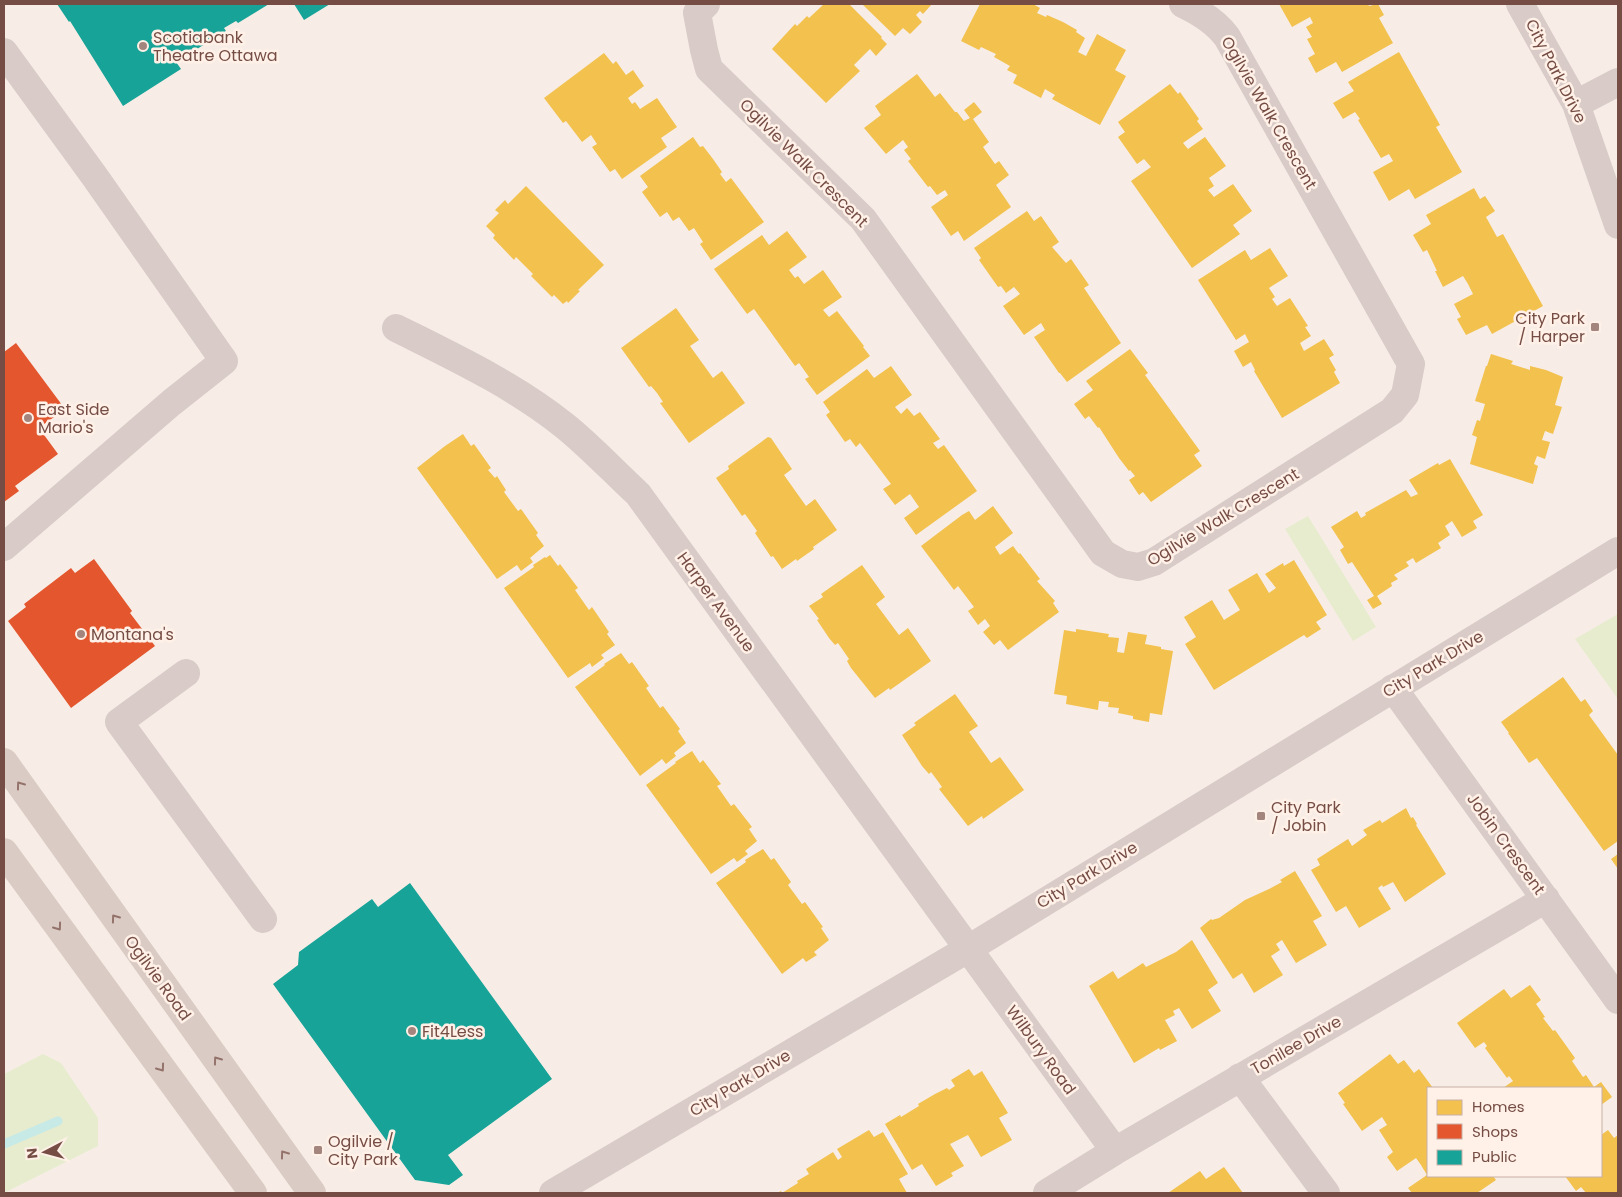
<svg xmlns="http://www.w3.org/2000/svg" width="1622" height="1197" viewBox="0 0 1622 1197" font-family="Poppins,sans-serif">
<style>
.green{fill:#e7eccf}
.homes{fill:#f2c14e}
.shops{fill:#e4572e}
.public{fill:#17a398}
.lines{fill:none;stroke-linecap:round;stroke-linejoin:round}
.stream{stroke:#c7eae6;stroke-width:9}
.minor{stroke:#d8cbc8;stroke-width:28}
.major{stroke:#daccc5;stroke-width:28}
.oneway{stroke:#94736b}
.poi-dot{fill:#a3857d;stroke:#fff1e7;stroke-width:2}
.labels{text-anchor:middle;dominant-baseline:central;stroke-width:5;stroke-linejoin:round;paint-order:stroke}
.poi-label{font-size:16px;fill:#764d45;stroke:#fff1e7;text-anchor:start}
.street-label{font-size:16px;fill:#764d45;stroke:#fff1e7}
</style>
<rect width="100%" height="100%" fill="#f7ede6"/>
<path class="green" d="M1308 516 1376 627 1353 641 1285 529Z
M1618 614V699L1575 639Z
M43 1054 61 1063 98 1118V1146L4 1193V1074Z"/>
<path class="homes" d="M824 4H849L882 37 881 38 887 44 876 56 870 49 854 65 860 71 826 103 772 49 795 24 797 26 807 16 809 18Z
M862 4H932L923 14 920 11 916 15 922 22 910 34 903 28 895 36Z
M980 4H1033L1040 8 1037 13 1046 17 1047 15 1063 22 1077 30 1076 32 1085 38 1078 52 1086 56 1097 34 1126 50 1115 70 1126 76 1100 125 1052 99 1055 95 1045 89 1041 98 1013 83 1017 75 1007 70 1010 66 994 57 996 54 981 47 979 50 961 41Z
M1279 4H1368L1369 6 1378 4 1384 15 1379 18 1393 43 1342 72 1336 62 1316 73 1308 58 1315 54 1307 39 1312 37 1306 27 1313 23 1310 17 1292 27Z
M1399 52 1440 125 1436 127 1462 172 1415 199 1409 189 1389 201 1373 172 1393 161 1389 154 1381 158 1358 120 1360 119 1355 112 1343 119 1333 103 1354 91 1348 82Z
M604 53 613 64 616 61 626 75 633 70 644 86 628 98 632 104 635 102 640 109 657 98 677 127 661 138 667 147 622 179 615 169 610 172 592 147 597 144 591 135 582 142 566 121 563 123 544 98Z
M917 74 935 97 940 93 955 112H957L964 121 970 118 964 110 974 102 982 112 973 119 989 142 983 147 995 164 999 161 1009 175 996 185 1011 207 964 241 958 231 951 236 931 207 948 195 945 190 937 195 930 186 928 187 908 161 911 159 904 150 908 147 903 140 886 154 864 128 881 115 875 106Z
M1170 84 1178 94 1180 92 1199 119 1197 121 1203 129 1183 143 1188 149 1205 137 1226 166 1209 178 1214 186 1208 190 1214 197 1233 184 1252 211 1233 225 1240 234 1192 268 1131 181 1151 167 1144 159 1137 164 1118 137 1125 132 1118 122Z
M693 137 700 147 703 146 713 159 722 172 720 174 726 182 731 178 764 222 711 260 700 244 703 242 694 228 689 231 679 217 673 221 667 212 660 217 642 192 648 187 640 176Z
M526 186 604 265 578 290 580 291 568 303 567 301 563 304 554 295 552 297 531 276 533 274 516 257 514 260 493 238 495 235 486 226 499 213 495 210 505 200 508 204Z
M1474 188 1480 199 1485 196 1495 211 1486 217 1497 237 1503 234 1543 306 1492 334 1487 325 1466 335 1457 319 1461 317 1454 304 1473 294 1468 284 1463 276 1443 287 1435 271H1437L1427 250 1423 252 1413 235 1431 224 1426 215Z
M1027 211 1034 221 1041 216 1059 242 1052 247 1066 263 1071 259 1089 285 1084 288 1121 343 1067 382 1060 373H1059L1034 337 1045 330 1041 323 1024 335 1003 306 1020 294 1014 287 1006 293 1001 286 998 287 979 260 981 258 974 248Z
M787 231 807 257 789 270 795 278 798 276 804 284 823 270 842 297 823 310 829 317 837 311 864 346 863 347 870 356 817 395 805 379 809 377 799 363 795 366 754 309 747 314 714 269 762 235 769 245Z
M1270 248 1288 276 1269 288 1275 297 1272 299 1277 306 1290 298 1308 326 1305 327 1311 336 1300 343 1304 351 1324 339 1334 355 1329 358 1336 370 1334 372 1340 383 1282 418 1254 371 1255 370 1251 362 1243 367 1234 351 1249 342 1245 334 1236 340 1198 280 1245 250 1251 260Z
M676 308 699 340 690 346 713 378 722 371 745 403 689 443 660 403 663 402 657 393 651 386 649 387 621 348Z
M1130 349 1148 373 1145 375 1200 451 1194 455 1202 466 1151 502 1143 492 1139 495 1129 480 1135 476 1130 470 1129 471 1119 458 1099 427 1098 428 1089 416 1085 419 1074 404 1093 390 1086 381Z
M1491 354 1513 361 1511 364 1530 370V366L1546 370 1563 377 1555 405 1562 407 1553 434 1545 431 1542 440 1550 442 1545 459 1537 456 1534 464 1538 466 1533 484 1470 464 1477 437 1472 435 1477 420 1480 421 1485 404 1475 401 1486 366H1487Z
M891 366 912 395 895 407 901 414 907 408 914 416 920 412 940 439 933 443 938 449 944 445 977 491 916 535 904 518 919 507 910 494 895 505 883 489 891 484 860 443 856 447 850 439 845 442 826 415 830 412 823 402 867 369 874 378Z
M463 434 471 446 474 444 491 468 488 470 495 478 497 476 506 490 504 492 518 511 521 509 538 533 536 535 544 546 530 558 533 562 521 571 517 565 497 579 417 468 445 446Z
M768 437 771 438 792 469 784 475 806 506 815 499 837 530 813 547 814 549 797 561 796 559 782 569 773 556 771 557 755 533 757 531 745 514 742 516 716 478 729 469 728 466Z
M1450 459 1483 515 1473 521 1477 528 1462 537 1452 521 1445 526 1450 535 1438 543 1441 548 1416 563 1413 558 1406 562 1409 566 1394 575 1398 579 1391 583 1392 586 1377 596 1382 604 1373 609 1367 600 1374 596 1352 562 1348 564 1340 550 1344 547 1331 527 1357 511 1361 518 1366 515 1365 513 1406 490 1411 497 1418 494 1409 480 1438 463 1439 465Z
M993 506 1013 533 995 547 1000 555 1013 546 1019 554 1020 553 1040 579 1037 581 1055 601 1053 603 1059 612 1008 650 1000 640 994 645 983 632 990 626 985 619 978 625 968 611 974 607 958 586 954 590 921 546 962 515 969 511 975 520Z
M550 555 558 566 560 564 578 588 575 590 589 610 592 607 609 632 607 634 615 645 601 655 604 658 592 667 590 663 568 678 504 588 534 567 533 565 545 557 546 558Z
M1294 560 1327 615 1316 622 1321 629 1307 638 1304 635 1214 690 1185 644 1196 637 1184 617 1212 600 1224 620 1240 610 1228 590 1257 573 1269 593 1276 588 1265 574 1283 563 1284 566Z
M862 565 885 597 876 604 899 635 908 628 931 661 890 690 889 688 875 698 851 668 847 661 849 659 838 643 835 645 829 638 817 620 819 619 809 606 823 597 821 594Z
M1076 629 1109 634 1108 637 1119 638 1117 652 1124 653 1128 632 1147 635 1145 644 1161 647V649L1173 651 1162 715 1150 713 1149 722 1133 719V716L1118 713 1119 708 1108 707 1109 702 1099 701 1098 710 1066 704 1067 696 1054 694 1064 630 1076 632Z
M621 653 629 664 632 662 649 686 646 688 660 708 663 706 680 729 678 731 686 743 674 753 676 756 666 764 662 759 640 776 575 687 605 665 604 664Z
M1563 677 1581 702 1585 699 1593 711 1589 715 1618 755V841L1604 851 1537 758 1529 763 1508 733H1509L1501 722Z
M955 694 978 726 969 732 991 763 1000 757 1024 790 983 819 982 816 968 826 939 789 942 787 937 780 931 772 929 774 922 766 902 735 916 725 914 723Z
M692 751 700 763 703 760 721 784 717 786 731 806 734 804 752 827 749 829 757 841 745 851 748 854 737 862 734 858 711 874 646 785 676 763 675 762Z
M1406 808 1411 818 1413 817 1417 824 1416 825 1446 874 1405 902 1393 882 1383 887 1382 885 1378 888 1391 909 1359 928 1346 906 1336 912 1311 870 1320 865 1317 859 1348 839 1352 846 1367 835 1363 830 1380 820 1382 823Z
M763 849 771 860 774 858 791 882 788 885 802 904 805 902 823 927 821 928 829 940 814 952 817 955 806 962 803 958 782 974 716 883 746 862 745 860Z
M1618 854V869L1611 859Z
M1295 871 1322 916 1313 921 1327 945 1296 963 1282 940 1276 944 1280 950 1271 956 1283 975 1254 993 1242 973 1233 979 1200 928 1211 919 1212 920 1219 918 1245 900 1269 889 1282 882 1280 880Z
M1192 940 1218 983 1208 990 1221 1011 1192 1029 1179 1008 1173 1011 1175 1015 1165 1020 1177 1041 1160 1050 1159 1048 1134 1063 1089 986 1113 971 1118 979 1143 963 1146 967 1176 952Z
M1530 985 1541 1000 1536 1004 1545 1017 1543 1018 1553 1031 1555 1030 1575 1058 1572 1061 1583 1077 1586 1075 1594 1087 1601 1082 1612 1097 1601 1105V1088H1503L1513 1081 1509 1076 1507 1078 1485 1048 1487 1046 1484 1042 1475 1048 1457 1023 1504 989 1511 998Z
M1390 1054 1398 1064 1404 1060 1414 1073 1419 1069 1433 1088H1428V1176H1493L1496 1180 1477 1193H1412L1408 1188 1427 1175 1421 1165 1416 1158 1397 1171 1387 1157 1393 1152 1379 1130 1387 1125 1382 1117 1362 1131 1343 1104 1345 1103 1338 1093Z
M969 1069 974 1076 982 1071 1008 1113 999 1118 1012 1140 981 1157 968 1135 950 1144 964 1166 951 1173 953 1176 936 1186 922 1164 912 1170 885 1124 900 1115 901 1117 919 1106 918 1104 935 1094 947 1088 949 1090 955 1086 951 1080Z
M869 1130 874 1137 883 1132 908 1174 899 1179 907 1193H777L781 1191 782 1193 798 1183 797 1181 809 1174 806 1169 833 1152 838 1160 842 1157 837 1149Z
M1608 1130 1614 1138 1618 1135V1193H1586L1581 1187 1576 1191 1565 1176H1601V1135Z
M1224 1167 1243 1193H1168L1200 1171 1206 1179Z"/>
<path class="shops" d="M16 343 65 409 39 428 58 454 15 486 19 491 4 502V352Z
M94 559 132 611 130 613 155 646 71 708 8 621 26 607 24 604 71 568 75 573Z"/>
<path class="public" d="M57 4H269L238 23 236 21 224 28 226 31 176 62 181 69 123 106 70 21 69 22Z
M294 4H330L304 20Z
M410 883 552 1079 448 1155 463 1175 449 1185 415 1180 273 984 298 965 299 952 372 899 378 907Z"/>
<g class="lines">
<path class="stream" d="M4 1144 58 1121"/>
<path class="minor" d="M706 4 697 13 704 50 709 69 863 219 1103 553 1122 564 1138 567 1154 562 1392 411 1405 395 1411 364 1227 37C1216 22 1200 12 1183 4
M1520 4 1576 104 1618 225
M4 52 95 177 224 361 171 403 4 547
M1576 104 1618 82
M396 328C454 357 514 385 565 426 591 447 614 472 638 494L1115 1151
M186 673 119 722 263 919
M1393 688 1618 1000
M1240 1077 1326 1193
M553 1193 968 949 1618 551
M1047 1193 1115 1151 1546 899"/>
<path class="major" d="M4 762 312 1193
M4 852 253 1193"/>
</g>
<defs><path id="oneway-chevron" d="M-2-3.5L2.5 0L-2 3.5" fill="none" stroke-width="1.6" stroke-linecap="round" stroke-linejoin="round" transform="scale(1.25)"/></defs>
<g class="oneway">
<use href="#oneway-chevron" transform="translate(20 785) rotate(-126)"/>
<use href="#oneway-chevron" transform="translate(115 918) rotate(-126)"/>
<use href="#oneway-chevron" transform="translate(58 927) rotate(54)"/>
<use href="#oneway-chevron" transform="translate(217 1060) rotate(-126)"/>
<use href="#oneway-chevron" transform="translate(161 1068) rotate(54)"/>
<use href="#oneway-chevron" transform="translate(284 1154) rotate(-126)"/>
</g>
<g class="poi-dot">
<circle cx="143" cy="46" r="5"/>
<rect x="1590" y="322" width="10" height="10" rx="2.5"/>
<circle cx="28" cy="418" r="5"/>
<circle cx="81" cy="634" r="5"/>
<rect x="1256" y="811" width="10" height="10" rx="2.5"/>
<circle cx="412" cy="1031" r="5"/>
<rect x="313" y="1145" width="10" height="10" rx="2.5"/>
</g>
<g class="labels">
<g class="poi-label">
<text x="153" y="37">Scotiabank<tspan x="153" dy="18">Theatre Ottawa</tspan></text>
<text x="1585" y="318" text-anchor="end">City Park<tspan x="1585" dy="18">/ Harper</tspan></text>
<text x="38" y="409">East Side<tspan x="38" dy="18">Mario's</tspan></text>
<text x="91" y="634">Montana's</text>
<text x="1271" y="807">City Park<tspan x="1271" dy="18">/ Jobin</tspan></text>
<text x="422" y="1031">Fit4Less</text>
<text x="328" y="1141">Ogilvie /<tspan x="328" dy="18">City Park</tspan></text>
</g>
<g class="street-label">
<text transform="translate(1556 71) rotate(63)">City Park Drive</text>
<text transform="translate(1269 113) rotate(60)">Ogilvie Walk Crescent</text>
<text transform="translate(804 163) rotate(45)">Ogilvie Walk Crescent</text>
<text transform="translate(1223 517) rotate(-31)">Ogilvie Walk Crescent</text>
<text transform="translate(716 602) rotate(54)">Harper Avenue</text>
<text transform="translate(1433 664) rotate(-31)">City Park Drive</text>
<text transform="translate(1506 844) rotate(54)">Jobin Crescent</text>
<text transform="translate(1087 875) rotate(-31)">City Park Drive</text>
<text transform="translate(158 978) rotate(54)">Ogilvie Road</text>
<text transform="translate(1296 1045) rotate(-30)">Tonilee Drive</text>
<text transform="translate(1041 1050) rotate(54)">Wilbury Road</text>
<text transform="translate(740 1083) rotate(-31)">City Park Drive</text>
</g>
</g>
<rect width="1622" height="1197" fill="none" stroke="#764d45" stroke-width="10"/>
<rect x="1427" y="1087" width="175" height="90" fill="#fff1e7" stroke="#c8afa6"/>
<rect x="1437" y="1100" width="25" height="15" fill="#f2c14e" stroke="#c8afa6"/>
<text x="1472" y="1112" font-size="15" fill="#764d45">Homes</text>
<rect x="1437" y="1124" width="25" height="15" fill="#e4572e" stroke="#c8afa6"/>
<text x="1472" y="1137" font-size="15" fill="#764d45">Shops</text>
<rect x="1437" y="1150" width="25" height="15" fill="#17a398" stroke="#c8afa6"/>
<text x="1472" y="1162" font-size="15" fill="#764d45">Public</text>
<g transform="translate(45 1152) rotate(264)" stroke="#fff1e7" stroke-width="4" paint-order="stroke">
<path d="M0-4L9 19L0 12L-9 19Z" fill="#764d45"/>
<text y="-8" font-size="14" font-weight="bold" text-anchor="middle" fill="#764d45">N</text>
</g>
</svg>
